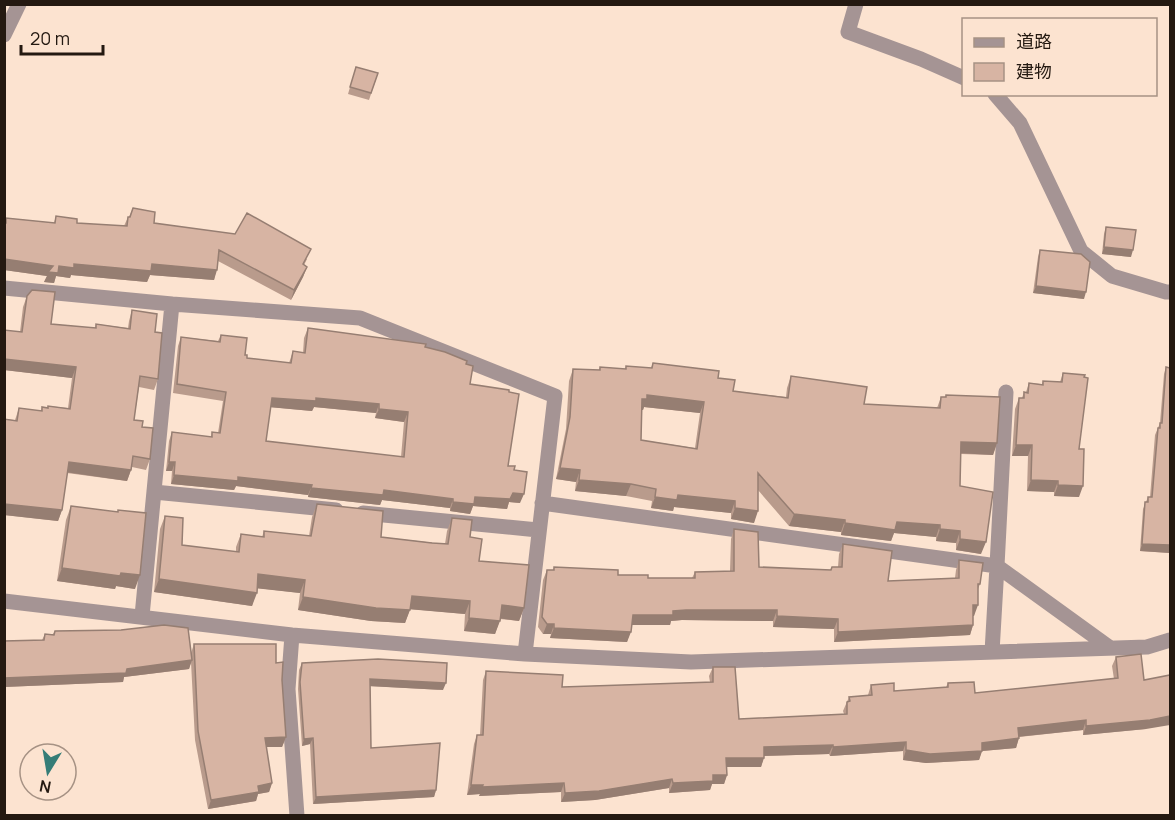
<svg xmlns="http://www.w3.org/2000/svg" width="1175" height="820" viewBox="0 0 1175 820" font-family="Manrope,'Noto Sans JP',sans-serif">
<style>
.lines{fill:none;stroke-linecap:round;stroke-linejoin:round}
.minor{stroke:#a59494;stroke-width:15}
.wall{fill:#b99b8c;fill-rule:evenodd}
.shaded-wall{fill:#967e72}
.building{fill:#d7b4a3;stroke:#967e72;stroke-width:1.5;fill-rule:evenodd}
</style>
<rect width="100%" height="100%" fill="#fce3d0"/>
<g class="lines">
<path class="minor" d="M856 4 848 32 921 59 964 78
M4 35 19 4
M995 94 1020 123 1081 251 1112 276 1166 292H1170
M4 288 172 304 360 318 555 396 525 654
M1006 392 997 566 1109 647
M154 492 336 510
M542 503 997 566 992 652
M363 513 538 530
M4 601 292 635 525 654 691 662 1147 647 1170 640
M142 616 172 304
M292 635 288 689 297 816"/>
</g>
<path class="wall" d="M356 67 378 73 369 100 348 94Z
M133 208 154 223 307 259 304 265 307 267 303 277 291 300 218 261 214 280 150 275 147 282 71 275 70 278 56 276 54 283 44 282 47 276 4 270V223L6 218 54 223 56 216 77 223 124 226 128 217H129Z
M1106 227 1131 257 1102 254 1104 234Z
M1040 250 1084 299 1033 293 1038 257Z
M27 296 51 324 95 328 96 324 128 328 129 321 132 310 155 332 158 379 154 390 139 387 134 420 142 427 150 459 146 470 132 467 127 481 67 473 62 510 58 521 4 515V419L15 420 19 408 41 411 42 407 47 408 48 406 68 408 72 378 4 370V330L20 332 23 307Z
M308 328 425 347 466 364 470 384 508 466 514 470 520 503 509 502 507 509 473 506 470 514 450 511V508L382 500 380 505 308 497V495L236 486 234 490 171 484 172 471H166L169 441 172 432 211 437 212 432 218 433 223 401 173 393 178 346 181 337 218 341 221 335 245 355 247 358 289 363 293 351 303 353 304 338ZM270 407 312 411 314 407 376 413 375 418 404 422 401 457 266 441Z
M653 363 718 378 733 391 786 397 787 388 791 376 864 404 937 408 941 397H945L946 395 997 443 993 455 961 454 960 486 981 554 956 550V543L936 541V537L894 533 891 541 841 535V532L789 526 758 490 754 523 731 519V513L674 507 673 511 651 508 652 501 626 496 575 491 576 482 556 479 566 429 569 381 573 369 599 370 600 367 625 369 626 366 651 368ZM644 407 700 413 695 448 641 440 642 410H643Z
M1166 367 1170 368V553L1140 551 1143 509 1148 497H1150L1155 435 1160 423 1164 374Z
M1063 373 1079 449V497L1054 496V492L1027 491 1028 456H1012L1015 409 1019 398H1022L1024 392H1026L1029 383 1042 384 1043 381 1060 382Z
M317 504 381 537 445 544 447 531 452 518 470 537 479 561 524 608 519 621 500 619 495 634 464 631 465 614 410 609 405 623 371 621 298 610 300 593 257 588 252 606 154 592 160 529 165 516 182 545 236 552V547L241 534 262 537 264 531 309 536 312 517Z
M71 506 135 589 116 586 115 589 57 581 66 520Z
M734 529 759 567 830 570 832 567H838L839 554 843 544 888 581 955 578 956 570 959 560 980 584 978 589 974 616H973V625L970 635 834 642V629L773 627V621L682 620 671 621 670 625H632L627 642 550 638 551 634H543L538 627 543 580 547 570H553L554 567 618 575 648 578H692L695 572 730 571 731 539Z
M55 631 191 653 194 644 276 663 282 680 286 737 282 747H266L272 783 269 792 258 794 256 801 208 809 195 740 191 662 189 669 124 677 123 682 4 687V641L42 640 45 634H53Z
M1116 657 1146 729 1083 735V730L1019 737 1016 748 982 751 979 760 926 763 903 760V751L830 756 829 754 764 756 761 767H727V775L724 784H712L710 790 669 793V788L595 800 561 802V792L479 796 480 794 467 795 474 744 477 735H480L483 680 486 671 562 687 710 682 709 676 713 667 739 719 844 714 843 711 849 697 868 695 871 685 894 691 946 687 948 683 975 693 1114 679 1112 666Z
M302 663 443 690 370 686 371 748 436 790 434 797 313 804 310 744 302 746 298 689 299 670Z"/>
<path class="shaded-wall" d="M1104 247 1133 250 1131 257 1102 254Z
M4 259 59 266 74 264H152L217 270 214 280 150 275 147 282 71 275 70 278 56 276 54 283 44 282 47 276 4 270Z
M307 267 303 277 291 300 294 290Z
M1036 286 1086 292 1084 299 1033 293Z
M4 359 76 367 72 378 4 370Z
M647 395 704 402 700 413 644 407 643 410H638L642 399Z
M272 398H316L379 404 376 413 314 407 312 411 268 407Z
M379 409 408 412 404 422 375 418Z
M961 442 997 443 993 455 957 453Z
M1016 445H1032L1028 456H1012Z
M69 462 131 470 127 481 65 472Z
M169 462H175L172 471H166Z
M560 468 580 470 576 482 556 479Z
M174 475 238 477 312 485 308 495 236 486 234 490 171 484Z
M579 480 631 484 626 496 575 491Z
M1031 480 1058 481 1054 492 1027 491Z
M1058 485 1083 486 1079 497 1054 496Z
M311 488 384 490 453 499 450 508 382 500 380 505 308 497Z
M513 493 524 494 520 503 509 502 507 509 473 506 470 514 450 511 453 502 475 497Z
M678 495 735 501 731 513 674 507 673 511 651 508 655 497Z
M4 504 62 510 58 521 4 515Z
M735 508 758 511 754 523 731 519Z
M794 514 845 520 841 532 789 526Z
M897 522 940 525 936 537 894 533 891 541 841 535 845 523Z
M940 529 960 531 956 543 936 541Z
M960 539 986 542 981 554 956 550Z
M1142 544 1170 545V553L1140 551Z
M62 568 121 573 140 575 135 589 116 586 115 589 57 581Z
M258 574 305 580 300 593 253 588Z
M159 579 257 593 252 606 154 592Z
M412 596 470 601 465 614 407 609Z
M303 597 410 610 405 623 371 621 298 610Z
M502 605 524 608 519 621 497 618Z
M973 605H978L974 616H969Z
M686 610H777L773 621 682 620 671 621 670 625H630L633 615Z
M777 616 838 619 834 629 773 627Z
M469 618 500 621 495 634 464 631Z
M547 624H554L551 634H543Z
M973 625 970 635 834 642 838 632Z
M554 628 631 632 627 642 550 638Z
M192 660 189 669 124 677 123 682 4 687V678L127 669Z
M370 679 446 683 443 690 367 686Z
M1170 716V725L1146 729 1083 735 1086 726Z
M1086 720 1083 730 1015 737 1018 728Z
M286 737 282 747H261L265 738Z
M313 738 310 744 302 746 304 739Z
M1019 738 1016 748 982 751 979 760 926 763 903 760 906 750Z
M906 742 903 751 830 756 833 747Z
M833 745 829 754 761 756 764 747Z
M726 758H764L761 767H723Z
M713 775H727L724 784H712L710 790 669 793 673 783Z
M672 779 669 788 595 800 561 802 565 793Z
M272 783 269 792 258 794 256 801 208 809 211 800 258 786Z
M564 783 561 792 479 796 480 794 467 795 471 785Z
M436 790 434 797 313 804 316 797Z"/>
<path class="building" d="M356 67 378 73 371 93 350 87Z
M133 208 155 212 154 223 235 234 247 213 311 249 303 264 307 267 294 290 219 250 217 270 152 264 151 271 74 264V268L59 266 58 273 48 272 53 266 4 259V223H6V218L55 223 56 216 77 219V223L127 226 128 217H130Z
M1106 227 1136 230 1133 250 1104 247Z
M1040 250 1081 254 1090 262 1086 292 1036 286Z
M32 290 55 292 51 324 96 328V324L130 329 132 310 157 314 155 332 162 333 158 379 140 376 134 420 143 421 142 427 153 428 150 459 133 456 131 470 69 462 62 510 4 504V419L17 421 19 408 42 411V407L48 408V406L70 409 76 367 4 359V330L22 332 27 296Z
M308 328 426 344 425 347 445 352 467 361 466 364 473 366 470 384 509 390V392L519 394 508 466H515L514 470 527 472 524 494 513 493 510 499 475 497 474 504 453 502V499L384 490 383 495 311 488 312 485 238 477V481L174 475 175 462H169L172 432 212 437V432L220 433 226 392 177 384 181 337 220 342 221 335 247 338 245 355H247V358L291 363 293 351 305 353ZM272 398 316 401V398L379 404V409L408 412 404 457 266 441Z
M653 363 719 371 718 378 735 380 733 391 788 398 791 376 867 387 864 404 940 408 941 397H946V395L1000 397 997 443 961 442 960 486 993 492 986 542 960 539V531L940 529V525L897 522 895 530 845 523V520L794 514 758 473V511L735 508V501L678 495 677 500 655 497 656 489 631 484 579 480 580 470 560 468 570 417 573 369 600 370V367L626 369V366L652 368ZM647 395 704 402 697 449 641 440 642 399H647Z
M1166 367 1170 368V545L1142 544 1145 502H1148V497H1152L1158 428H1160V423H1162Z
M1063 373 1085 375 1084 377 1088 378 1079 449H1084L1083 486 1058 485V481L1031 480 1032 445H1016L1019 398H1024V392L1028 393 1029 383 1043 385V381L1062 382Z
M317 504 383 511 381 537 432 543 448 544 452 518 472 520 470 537 482 539 479 561 529 565 524 608 502 605 500 621 469 618 470 601 412 596 410 610 376 608 303 597 305 580 258 574 257 593 159 579 165 516 183 518 182 545 239 552 241 534 264 537V531L311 536Z
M71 506 118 512V510L146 513 140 575 121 573 120 576 62 568Z
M734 529 758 532 759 567 831 570 832 567H842L843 544 892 551 888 581 959 578V560L983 563 980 584H978V605H973V625L838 632V619L777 616V610H686L673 611V615H633L631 632 554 628V624H547L542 617 547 570H554V567L618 570V575H648V578H695V572L734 571Z
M164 625 188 628 192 660 127 669 126 673 4 678V641L44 640 45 634 54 635 55 631 121 630Z
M194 644H276V663L283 662 282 680 286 737 265 738 272 783 258 786 259 792 211 800 198 731Z
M1141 654 1144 680 1170 675V716L1150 720 1086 726V720L1018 728 1019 738 982 743V751L930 754 906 750V742L833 747V745L764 747V758H726L727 775H713V781L673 783 672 779 599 791 565 793 564 783 482 787 483 785H471L477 735H483L486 671 563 675 562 687 713 682V667H735L739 719 847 714V702L850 701 849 697 872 695 871 685 894 683V691L948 687V683L974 682 975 693 1118 678 1116 657Z
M378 659 447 663 446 683 370 679 371 748 440 743 436 790 316 797 313 738 304 739 300 682 302 663Z"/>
<rect width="1175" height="820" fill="none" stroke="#241911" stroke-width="12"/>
<rect x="962" y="18" width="195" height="78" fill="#fce3d0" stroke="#a69284" stroke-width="1.5"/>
<rect x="974" y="38" width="30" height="9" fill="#a59494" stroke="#a69284" stroke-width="1.5"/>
<text x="1016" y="48" font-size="18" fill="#241911">道路</text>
<rect x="974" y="63" width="30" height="18" fill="#d7b4a3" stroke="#a69284" stroke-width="1.5"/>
<text x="1016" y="78" font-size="18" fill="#241911">建物</text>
<g transform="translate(48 772) rotate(191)"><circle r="28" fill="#fce3d0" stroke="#a69284" stroke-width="1.5"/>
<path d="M0-4.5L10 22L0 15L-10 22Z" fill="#357d77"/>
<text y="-9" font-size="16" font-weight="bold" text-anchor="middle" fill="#241911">N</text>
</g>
<path d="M21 45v9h82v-9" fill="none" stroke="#241911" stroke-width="3"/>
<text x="30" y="45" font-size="18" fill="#241911" stroke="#fce3d0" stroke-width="4.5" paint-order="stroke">20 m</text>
</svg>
